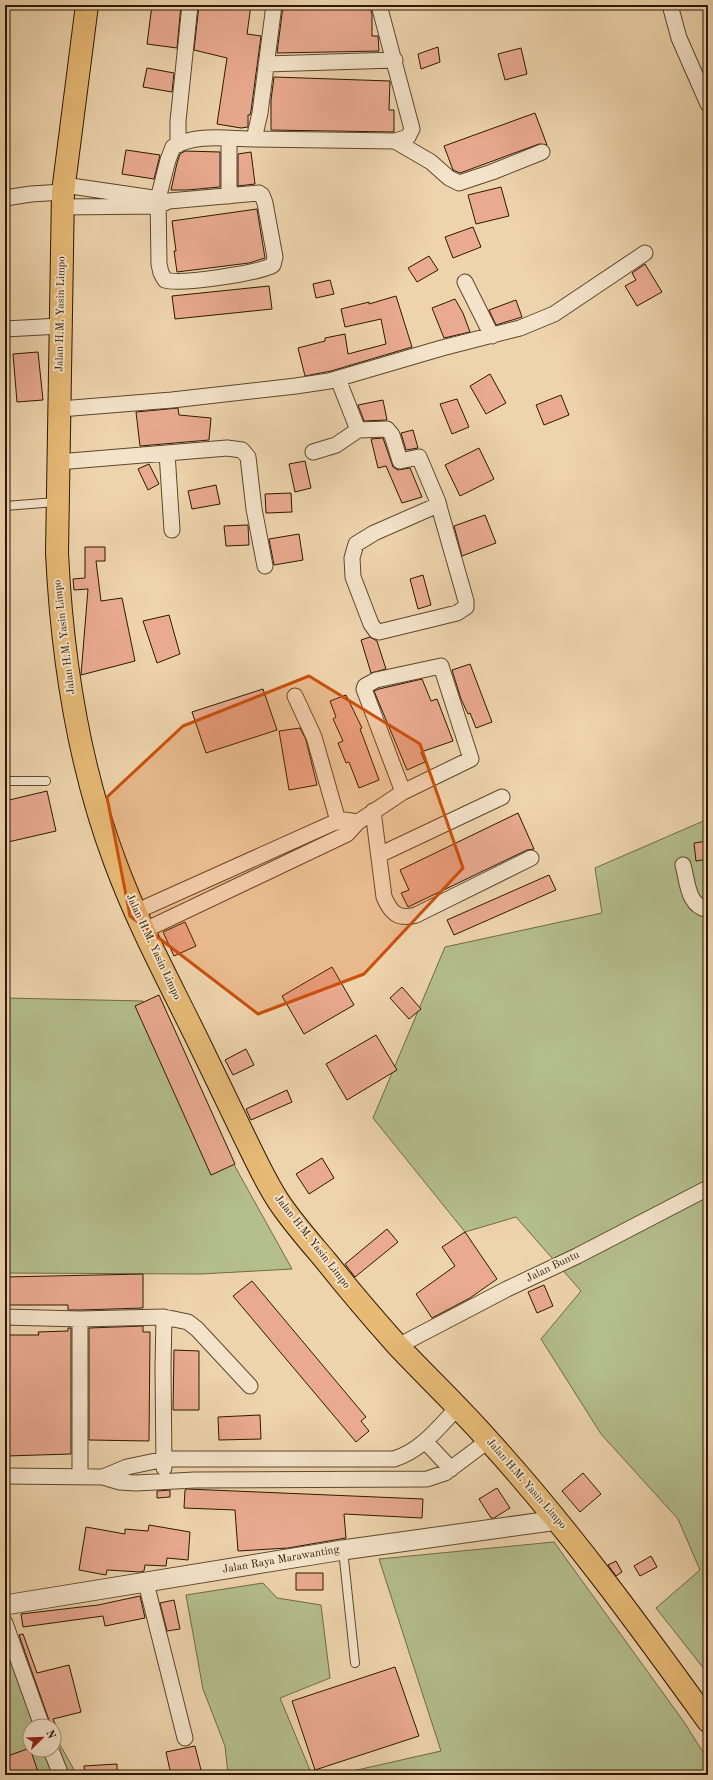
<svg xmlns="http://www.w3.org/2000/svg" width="713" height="1780" viewBox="0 0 713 1780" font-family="'Old Standard TT',serif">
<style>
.green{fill:#b4bd8d;stroke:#706a46}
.building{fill:#eaaa91;stroke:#2c1800}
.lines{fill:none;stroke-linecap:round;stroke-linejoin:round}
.service-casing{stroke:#5c472b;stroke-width:10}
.minor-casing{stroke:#5c472b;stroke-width:17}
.tertiary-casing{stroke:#5c472b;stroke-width:21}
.primary-casing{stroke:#2c1800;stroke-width:24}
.service{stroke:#f4e3ca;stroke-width:8}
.minor{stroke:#f4e3ca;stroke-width:15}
.tertiary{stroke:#f4e3ca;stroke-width:19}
.primary{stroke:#e7ba76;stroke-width:22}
.marked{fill:#cc4f0a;fill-opacity:0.2;stroke:#cc4f0a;stroke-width:3;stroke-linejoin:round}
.labels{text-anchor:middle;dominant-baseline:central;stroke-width:4;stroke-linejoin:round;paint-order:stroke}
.street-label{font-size:11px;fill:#2c1800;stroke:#f4e3ca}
</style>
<rect width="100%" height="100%" fill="#eed4ad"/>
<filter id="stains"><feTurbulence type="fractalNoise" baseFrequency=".005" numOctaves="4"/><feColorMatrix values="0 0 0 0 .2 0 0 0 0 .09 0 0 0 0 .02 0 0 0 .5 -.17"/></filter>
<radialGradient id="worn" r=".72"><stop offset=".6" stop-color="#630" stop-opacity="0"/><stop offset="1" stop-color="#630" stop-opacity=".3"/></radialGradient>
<path class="green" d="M708 819V1674L656 1608 700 1570 678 1519 601 1434 541 1339 581 1291 516 1217 465 1232 373 1118 445 947 602 913 595 868Z
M5 998 143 1001 292 1269 201 1274 5 1273Z
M554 1542 684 1722 708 1760V1775H335L441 1751 379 1559Z
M263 1583 277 1598 321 1605 330 1678 280 1698 312 1775H228L225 1746 203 1689 186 1595Z
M5 1648 49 1726H30V1750H54V1734L77 1775H5Z"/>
<path class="building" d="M152 5H181L177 48 147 44Z
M199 5H251L247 34 261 36 251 111 250 115H248V127L241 128 217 124 227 58 194 50Z
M283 6 370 8 372 14V36H378L379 51 277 53Z
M438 47 440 62 421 69 418 54Z
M521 48 527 74 505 80 498 54Z
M147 68 174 73 172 92 143 87Z
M274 77 390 81 389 110H394V132L271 130V100Z
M535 113 547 145 539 144 460 173 453 170 444 146Z
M126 150 160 155 154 179 122 174Z
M185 151 220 152V187L187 190H171L177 163 180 154Z
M251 152 255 184 238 186V154Z
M501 187 509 216 476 224 468 195Z
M257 209 265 258 249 263 177 272 174 251H176L172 221Z
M473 227 481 247 453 258 445 237Z
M429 256 438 270 417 282 408 268Z
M645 264 662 292 637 306 625 286 636 280 632 273Z
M330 280 334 294 316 298 313 284Z
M269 286 272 309 175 319 172 296Z
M396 296 412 347 331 371 305 376 298 348 325 341V338L345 334 348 354 386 344 381 319 345 327 341 309 369 302V304Z
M455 299 463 313 470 332 444 338 432 308Z
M516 300 522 317 496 325 489 310Z
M38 352 43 400 17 402 13 354Z
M490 374 506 403 486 414 470 386Z
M561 395 569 415 544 425 536 405Z
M457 399 469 427 452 434 440 404Z
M383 400 387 420 364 421 358 405Z
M178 408 179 415 211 418 209 440 140 446 136 412Z
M413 430 418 448 406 450 401 433Z
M383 438 393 467 398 470 410 468 422 497 402 503 386 466 378 468 371 439Z
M479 448 494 479 460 496 445 465Z
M305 461 311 488 295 492 289 464Z
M149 464 159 484 148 490 138 469Z
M216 485 220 504 192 509 188 491Z
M291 493 292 512 266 513 265 494Z
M485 515 496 543 462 556 454 526Z
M248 525 249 545 226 546 224 526Z
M299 534 303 560 274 565 269 539Z
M85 547H105V561H96L101 601 122 598 135 661 81 675 88 589 74 590 73 579 85 578Z
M423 575 431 605 418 609 410 579Z
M169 615 180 654 157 663 143 621Z
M370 637 377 641 386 669 371 673 361 640Z
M470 664 492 722 476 728 470 713 468 714 461 699 452 670Z
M422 679 431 701 437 699 453 741 421 752 425 762 407 770 374 691 379 689Z
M263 689 277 730 206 753 192 712Z
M346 695 362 728 360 729 365 742 379 780 359 788 349 762 346 763 338 743 343 741 333 719 336 717 330 701Z
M300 728 306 740 317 785 289 790 279 731Z
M47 791 56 831 8 842 5 827V801Z
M518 813 534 849 527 850 408 907 401 893 409 890 400 870Z
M708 841V859L696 861 694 843Z
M549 875 556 890 454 935 447 920Z
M185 922 196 946 174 956 163 932Z
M332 967 354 1005 304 1034 282 996Z
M402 987 421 1009 409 1019 390 998Z
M159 995 235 1164 211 1175 135 1006Z
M376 1035 397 1070 347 1100 326 1064Z
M246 1049 254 1065 233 1075 225 1060Z
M287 1090 292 1102 251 1120 246 1109Z
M322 1158 334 1178 309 1194 296 1174Z
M387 1229 398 1242 355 1277 345 1264Z
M465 1232 497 1279 470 1298 432 1318 416 1294 455 1266 442 1247Z
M143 1274V1308L80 1310H68V1305H5V1277Z
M252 1281 366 1417 361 1421 369 1431 356 1442 233 1296Z
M544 1285 553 1306 537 1313 528 1292Z
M143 1326V1332H150L149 1441 89 1440V1328Z
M68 1328H71V1454L6 1456 5 1335H39L38 1332 68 1331Z
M174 1350 199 1351V1410H173Z
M260 1415 261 1439 219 1440 218 1417Z
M583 1473 601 1494 580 1512 562 1491Z
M497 1488 510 1508 494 1518H491L479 1499Z
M187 1489 423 1499 422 1518 344 1514 346 1538 288 1548 238 1551 235 1510 184 1508 185 1490Z
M170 1490V1497L157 1498V1491Z
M149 1525 190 1532 188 1560 167 1558 166 1566 145 1565 144 1571 140 1572 107 1570 106 1575 79 1570 86 1527 125 1534V1529L148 1531Z
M651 1556 657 1567 640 1576 634 1566Z
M616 1561 622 1572 616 1576 608 1565Z
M296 1573H323V1590H296Z
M140 1596 145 1618 105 1626 103 1616 23 1627 21 1614 98 1605Z
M174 1600 180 1629 167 1631 160 1603Z
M23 1634 37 1673 69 1665 81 1712 53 1719 56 1726H51L19 1635Z
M395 1667 419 1736 315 1770 292 1701Z
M195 1746 201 1770 179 1775H171L166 1752Z
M30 1748 39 1775H10L5 1757Z
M117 1764V1775H85L84 1766Z"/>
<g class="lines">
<defs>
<path id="service" d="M5 506 56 502
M5 781H46
M343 1550 355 1663"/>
<path id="minor" d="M670 5 679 38 708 104
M266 64 395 60
M254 139 395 141 408 137 412 129 379 5
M395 141 431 162 449 178 459 183 492 172 542 152
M178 145V121L190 5
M64 185 160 199
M229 196V139
M5 198 31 194 63 192
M62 207 158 206 169 201 259 193 262 195 265 203 275 257 273 265C259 273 181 285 165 280L161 273 159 264 158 199 168 160 173 147C196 133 228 139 254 139L260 113 274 5
M465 282 492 336
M5 329 60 326
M60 409 172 400 296 386 329 381 442 348 520 328 554 314 645 253
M358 430 387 429 392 435 400 461 419 457 438 502 440 510 466 601V607L457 613 379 632 376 631 371 624 353 577 352 558 356 544 374 533 438 505
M313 452 336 445 358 430 338 379
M167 453 172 530
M58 462 227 448 242 450 248 457 254 509 265 566
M295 696 314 737 338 821
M373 811 384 897C391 913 398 920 416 915L531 858
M379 855 502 797
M683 865C688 883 687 905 708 910
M135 912 333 823 344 820 358 822
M143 931 347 834 358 822 403 792 471 759 441 666 376 680 365 686 364 689 403 792
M5 1317 80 1319 164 1317 163 1367 164 1468
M164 1317 188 1322 197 1329 250 1386
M398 1346 507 1289 577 1256 708 1188
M425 1441 451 1469
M5 1476 103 1477 120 1482 136 1483 195 1480 427 1479 445 1473 489 1440
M80 1477V1319
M103 1477 127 1467 165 1459H394C421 1451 439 1427 458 1407
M146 1583 185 1738
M5 1623 42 1726
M51 1750 61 1775"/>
<path id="tertiary" d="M5 1605 343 1550 558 1520"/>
<path id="primary" d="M87 5 63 192 57 553C62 658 78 763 115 862 139 927 172 987 202 1049 216 1078 230 1107 244 1136 255 1158 265 1181 279 1202 293 1223 310 1242 326 1261 349 1290 373 1318 397 1345 427 1377 459 1407 488 1440 568 1528 638 1624 708 1721"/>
</defs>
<use href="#service" class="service-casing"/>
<use href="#minor" class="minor-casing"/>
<use href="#tertiary" class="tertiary-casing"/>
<use href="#primary" class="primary-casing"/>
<use href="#service" class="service"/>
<use href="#minor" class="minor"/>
<use href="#tertiary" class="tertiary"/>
<use href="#primary" class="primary"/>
</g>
<path class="marked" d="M309 676 420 744 463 868 364 974 258 1014 130 916 107 797 183 726Z"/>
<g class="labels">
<g class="street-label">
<text transform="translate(61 314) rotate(-89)">Jalan H.M. Yasin Limpo</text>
<text transform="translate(65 637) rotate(-97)">Jalan H.M. Yasin Limpo</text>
<text transform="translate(153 947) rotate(65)">Jalan H.M. Yasin Limpo</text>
<text transform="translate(312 1242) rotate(52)">Jalan H.M. Yasin Limpo</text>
<text transform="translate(553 1267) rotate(-26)">Jalan Buntu</text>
<text transform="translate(526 1484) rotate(49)">Jalan H.M. Yasin Limpo</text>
<text transform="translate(281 1560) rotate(-10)">Jalan Raya Marawanting</text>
</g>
</g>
<rect width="713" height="1780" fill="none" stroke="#eed4ad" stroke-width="20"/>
<rect x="6" y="6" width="701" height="1768" fill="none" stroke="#2c1800" stroke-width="2"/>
<rect x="10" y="10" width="693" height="1760" fill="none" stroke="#2c1800"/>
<g transform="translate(42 1738) rotate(67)"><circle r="19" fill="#f4e3ca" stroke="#a49279"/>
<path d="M0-3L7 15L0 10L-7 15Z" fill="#8f2418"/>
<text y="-6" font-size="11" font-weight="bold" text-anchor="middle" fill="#2c1800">N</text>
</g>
<rect width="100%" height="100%" filter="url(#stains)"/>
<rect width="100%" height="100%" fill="url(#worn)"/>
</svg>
